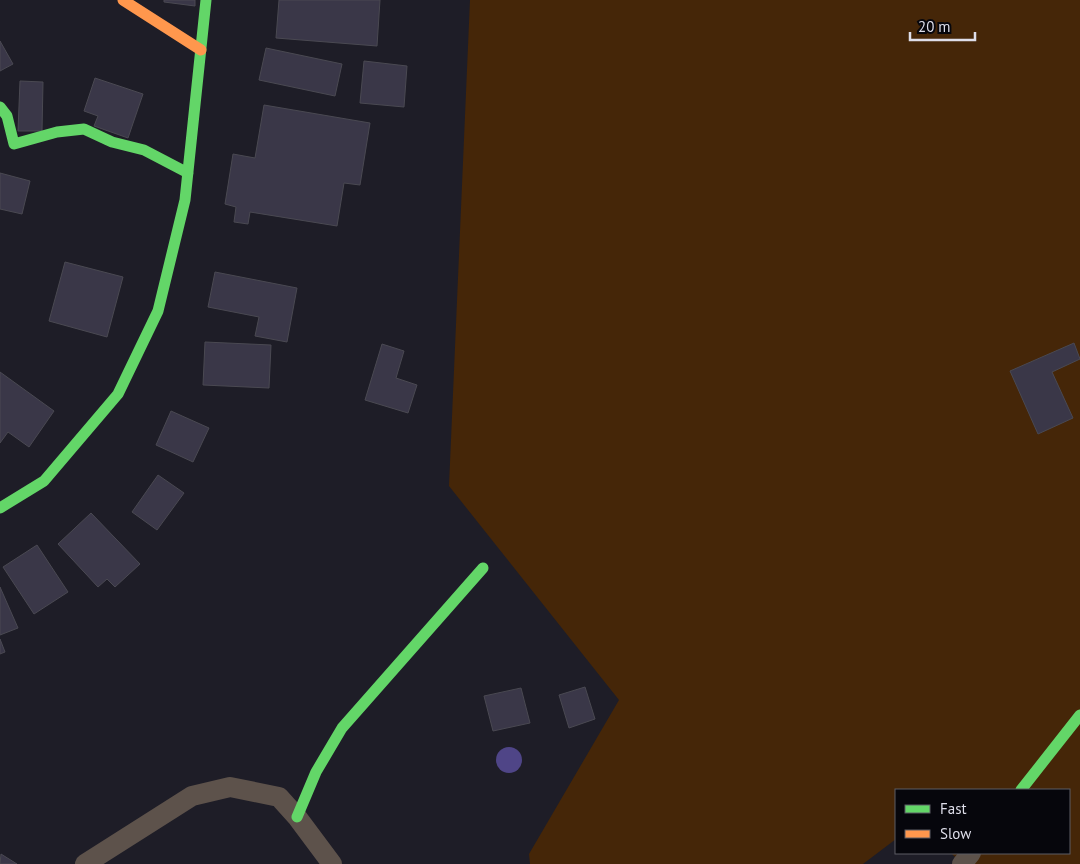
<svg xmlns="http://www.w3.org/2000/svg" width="1080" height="864" viewBox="0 0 1080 864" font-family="'PT Sans',sans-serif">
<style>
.green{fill:#452608}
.water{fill:#4f4587}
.building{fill:#3a3748;stroke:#4a4952}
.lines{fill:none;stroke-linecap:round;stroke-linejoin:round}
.street{stroke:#5d524b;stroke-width:20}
.fast{stroke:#63d668;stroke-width:11}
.slow{stroke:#ff974d;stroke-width:11}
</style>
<rect width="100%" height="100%" fill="#1e1d27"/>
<path class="green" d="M470 0H1080V864H962L951 853H1069V790H896V839L863 864H530L529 854 619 700 449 486Z"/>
<path class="water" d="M496 760a13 13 0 1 1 26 0a13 13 0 1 1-26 0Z"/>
<path class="building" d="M164 0H195V6L164 2Z
M279 0H380L377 46 276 38Z
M0 41 13 64 0 71Z
M266 48 342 64 335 96 259 80Z
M364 61 407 66 404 107 360 103Z
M95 78 143 94 128 138 94 126 98 116 84 111Z
M20 81 43 82 42 131H18Z
M264 105 370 123 360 185 344 183 337 226 250 212 248 224 234 222 236 207 225 204 233 154 255 158Z
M0 173 30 181 22 214 0 209Z
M65 262 123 277 107 337 49 321Z
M215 272 297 288 287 342 255 336 259 317 208 307Z
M205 342 271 345 269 388 203 385Z
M1074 343 1080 359 1052 372 1073 418 1038 434 1010 371Z
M382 344 404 351 396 378 417 385 408 413 365 400Z
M0 372 54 411 29 447 8 432 0 443Z
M171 411 209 428 193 462 156 445Z
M158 475 184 493 157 530 132 512Z
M91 513 140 564 115 587 107 579 98 587 58 544Z
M37 545 68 592 34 614 3 567Z
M0 587 18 628 0 635Z
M0 639 5 652 0 654Z
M585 687 595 719 569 728 559 695Z
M521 688 530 723 493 731 484 696Z
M1 854 17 864H0Z"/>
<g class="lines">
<path class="street" d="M85 864 192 796 230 787 279 797 297 817 332 864
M962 864 971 853"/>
<path class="fast" d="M0 107 7 116 14 144 57 132 84 129 112 142 144 150 188 173
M0 508 44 481 118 394 158 311 185 200 206 0
M1021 790 1080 715
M297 817 316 772 342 728 483 568"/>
<path class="slow" d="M123 0 201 50"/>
</g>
<rect x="895" y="789" width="175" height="65" fill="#06060c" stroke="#5c5c65"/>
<rect x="905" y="805" width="25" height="8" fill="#63d668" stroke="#5c5c65"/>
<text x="940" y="814" font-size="15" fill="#dedeea">Fast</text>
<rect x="905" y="830" width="25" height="8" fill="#ff974d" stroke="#5c5c65"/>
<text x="940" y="839" font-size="15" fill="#dedeea">Slow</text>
<path d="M910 32v8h65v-8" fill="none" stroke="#dedeea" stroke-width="2.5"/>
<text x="918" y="32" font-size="15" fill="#dedeea" stroke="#06060c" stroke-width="4" paint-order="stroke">20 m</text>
</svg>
